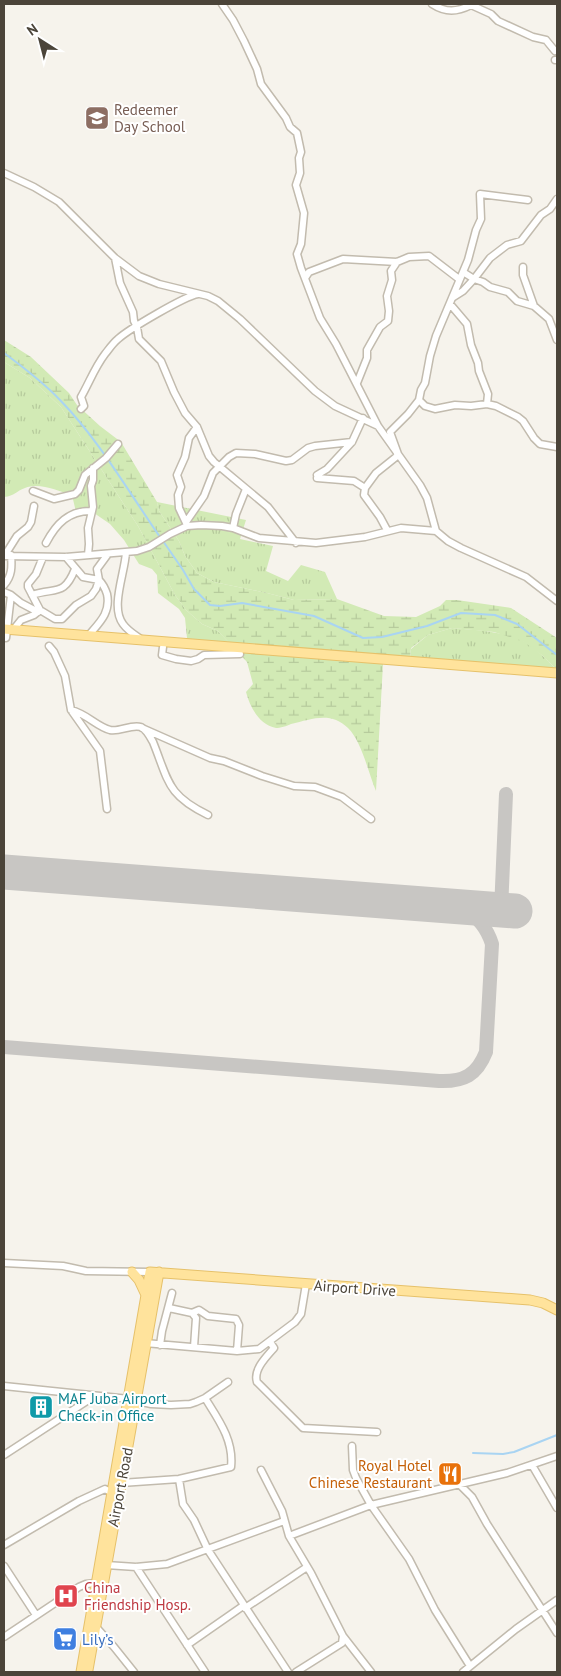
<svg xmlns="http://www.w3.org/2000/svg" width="561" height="1676" viewBox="0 0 561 1676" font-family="'PT Sans',sans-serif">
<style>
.grass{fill:url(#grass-tufts)}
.wetland{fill:url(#wetland-marsh)}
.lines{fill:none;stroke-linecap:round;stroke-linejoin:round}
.stream{stroke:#a9d4f2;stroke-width:2}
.taxiway{stroke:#c8c6c3;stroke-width:14}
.runway{stroke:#c8c6c3;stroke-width:35}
.minor-casing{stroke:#c2bbae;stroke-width:9}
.major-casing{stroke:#e6c16a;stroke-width:11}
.minor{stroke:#fff;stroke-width:6}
.major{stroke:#ffe39c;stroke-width:9}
.labels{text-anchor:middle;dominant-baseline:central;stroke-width:4;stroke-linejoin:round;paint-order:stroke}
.education-label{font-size:15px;fill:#785e54;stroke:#fff;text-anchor:start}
.street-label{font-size:15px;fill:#4b4439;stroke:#fff}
.culture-label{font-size:15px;fill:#0d838f;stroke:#fff;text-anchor:start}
.food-label{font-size:15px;fill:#c56008;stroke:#fff;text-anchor:end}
.health-label{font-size:15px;fill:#be3a42;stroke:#fff;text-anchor:start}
.shop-label{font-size:15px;fill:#366cbe;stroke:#fff;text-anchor:start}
</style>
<defs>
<pattern id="grass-tufts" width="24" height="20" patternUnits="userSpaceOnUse" patternTransform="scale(1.25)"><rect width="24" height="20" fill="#d2eab5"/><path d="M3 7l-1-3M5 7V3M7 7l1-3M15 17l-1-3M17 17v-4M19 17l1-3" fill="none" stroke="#b6ca9c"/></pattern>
<pattern id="wetland-marsh" width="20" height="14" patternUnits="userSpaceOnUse" patternTransform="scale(1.25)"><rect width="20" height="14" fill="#d2eab5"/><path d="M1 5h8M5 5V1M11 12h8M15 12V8" fill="none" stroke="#b6ca9c"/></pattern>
</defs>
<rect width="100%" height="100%" fill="#f6f3ec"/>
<path class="grass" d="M4 362 30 378 61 407 138 526 175 595 186 610 202 624 218 631 238 652 188 648 185 618 179 609 158 593 157 575 152 569 139 564 124 540 110 524 94 513 87 515 76 512 72 495C57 491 40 482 25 488 16 491 15 496 4 497Z
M157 502 246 520 240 539 273 546 266 571 288 581 301 565 325 572 337 599 294 600 267 593 214 582 197 573 185 556 179 541 159 511Z
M452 628C475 630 504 631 525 642 537 649 547 660 557 670L519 674 409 666 411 649 428 635Z"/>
<path class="wetland" d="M4 340 31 357 69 393 77 405 100 426 121 442 157 502 159 511 179 541 185 556 197 573 214 582 267 593 294 600 337 599 384 616 416 617 440 606 446 600H457L511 608 557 638V670L543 656 524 642 494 632 452 628 428 635 411 648 409 666 383 664 376 791C368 772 362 742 348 728 331 711 312 719 291 724 287 726 280 728 276 728 259 725 250 707 246 692L253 684 247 662 218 631 202 624 186 610 175 595 138 526 61 407 30 378 4 362Z"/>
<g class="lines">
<path class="stream" d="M4 353C23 367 43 382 60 400 99 440 128 491 160 537
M163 541 183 570 194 589 210 605 220 606 242 603 314 616 363 638 382 637 427 626 461 613 495 615 517 624 557 655
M473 1453 503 1454 514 1452 557 1435"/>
<path class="taxiway" d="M501 910 506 794
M4 1047 439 1081C464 1082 477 1075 486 1052L492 944C487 928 478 918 465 908"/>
<path class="runway" d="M4 872 515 911"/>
<defs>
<path id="minor" d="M222 4 233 20 244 41 257 69 261 84 286 118 290 127 297 133 301 152 299 158 300 173 296 185 304 213 301 244 297 254 301 268 320 318 336 344 378 426
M432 4C446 13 457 12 471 5L491 14 498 21 533 37 546 40 555 51
M555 60H557
M4 173 34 187 59 202 115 258 139 276 159 284 208 296 218 301 240 319 315 391 335 406 378 426 420 485 427 498 436 531 448 541 461 548 526 577 557 601
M115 258 120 283 133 312 134 321 137 327 139 339 161 361 174 392 185 413 197 427 209 456 214 462 268 507 296 543
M523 267V275L534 306 549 319 557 340
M463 272 474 279 483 282 490 287 508 292 517 301 534 306
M305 278 309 272 343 259 397 262 409 257 429 256 459 279
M452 298 463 291 474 279 490 258 507 245 521 241 541 215 550 209 557 199
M450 304 467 324 471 345 478 363 479 371 488 394 487 404
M357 383 367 358V350L380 327 388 321 389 311 387 296 392 280 391 271 397 262
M419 400 425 406 435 409 455 405 471 406 487 404 496 406 518 417 523 421 534 438 540 444 557 447
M81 409 84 406 81 397C89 383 95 367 105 354 109 349 113 343 118 339 129 329 185 296 198 294
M317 475 327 469 352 442 363 418
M317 478 354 481 365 488 376 473 396 457 398 454 390 432 408 414 419 400 421 390 425 383 430 356 436 336 468 260 476 230 481 219 480 194 528 200
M365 488 364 495 380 517 387 530
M33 491 54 499 75 494 79 490 85 475 106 458 118 444
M186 522 204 496 213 473 229 457 236 453 255 454 286 461 292 460 308 448 315 446 352 442
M187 525 179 508 178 495 181 487 177 475 185 457 189 438 197 427
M233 528 236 514 246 489
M46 543C56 524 69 510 92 511
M126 552C125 573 110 607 123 624 128 631 135 635 141 639
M5 555 17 536 28 527 31 522 34 506
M88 555 89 544 88 528 93 507 91 486 93 480V468
M4 556 66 557 137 551 149 547 170 534 187 526 201 525 222 526 233 528 259 538 316 543 365 537 401 528 436 531
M66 557 83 577 99 580C103 584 105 588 107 594 111 613 99 623 88 636
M4 585C12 576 12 567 11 555
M4 592 11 595 6 638
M11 595 21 603 38 612
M32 595C55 587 64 597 75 569
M40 610 55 619H62L76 605 91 596 96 589 99 580 97 569 108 554
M13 630 21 620 34 615 40 610 28 587V584L36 574 43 557
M49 646 54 652 65 676 71 710 100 751 107 809
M163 647 162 655 176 659 191 661 198 659 204 655 240 654
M71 710C87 714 96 726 110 730 120 732 131 724 141 727 147 730 150 737 153 742 169 782 167 795 208 815
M142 728 210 758 224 761 262 776 294 786 315 787 342 797 371 819
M4 1263 63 1266 86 1271 150 1272
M169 1308 192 1313 199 1310 208 1316 236 1319 239 1325 237 1351
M192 1313 196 1318 194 1347
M270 1342 274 1348C266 1357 253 1370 257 1382L303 1428 377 1432
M145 1343 237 1351 259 1349 295 1322 301 1314 306 1284
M160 1345 162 1331 172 1293
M4 1386 129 1399 151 1404 171 1405 190 1404 196 1402 205 1398 228 1382
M352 1446 353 1470 356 1478 371 1505 409 1559 435 1610 470 1666
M4 1455 93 1397
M532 1465 557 1508
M261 1470 282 1511 289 1536 311 1573 343 1636 342 1643 296 1672
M179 1479 183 1504 194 1520 208 1550 288 1672
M121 1483 179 1479 231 1467C234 1440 218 1419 205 1398
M460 1485 472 1497 487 1524 557 1633
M289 1536 371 1505 507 1473 557 1456
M4 1545 79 1501 105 1489 112 1493
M106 1565 136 1567 167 1564 284 1521
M4 1566 36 1615
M136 1567 205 1672
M245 1608 307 1567
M96 1627 114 1647 134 1672
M343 1636 371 1672
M4 1637 79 1587 86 1584 96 1583
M187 1645 243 1606
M463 1672 516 1629 557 1600"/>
<path id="major" d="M4 629 557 673
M132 1272 139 1280 146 1295
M88 1670 159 1272
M81 1672 150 1272 530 1300 543 1303 557 1310"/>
</defs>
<use href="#minor" class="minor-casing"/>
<use href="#major" class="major-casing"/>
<use href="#minor" class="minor"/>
<use href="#major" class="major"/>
</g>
<defs>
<symbol id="school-square" viewBox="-11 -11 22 22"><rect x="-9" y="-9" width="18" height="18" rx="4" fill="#8d6e63" stroke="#fff"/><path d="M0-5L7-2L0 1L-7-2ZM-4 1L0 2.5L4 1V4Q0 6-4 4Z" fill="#fff"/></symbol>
<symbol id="building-square" viewBox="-11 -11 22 22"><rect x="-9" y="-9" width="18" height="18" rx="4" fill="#0f9aa8" stroke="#fff"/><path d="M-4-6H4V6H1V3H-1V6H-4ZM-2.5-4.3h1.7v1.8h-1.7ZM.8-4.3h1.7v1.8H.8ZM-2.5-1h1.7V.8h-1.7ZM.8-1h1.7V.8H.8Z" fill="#fff"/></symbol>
<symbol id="restaurant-square" viewBox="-11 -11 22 22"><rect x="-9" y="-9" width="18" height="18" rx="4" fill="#e8710a" stroke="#fff"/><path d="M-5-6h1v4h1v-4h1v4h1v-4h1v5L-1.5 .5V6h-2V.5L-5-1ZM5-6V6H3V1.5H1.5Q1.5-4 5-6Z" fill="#fff"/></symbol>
<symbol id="hospital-square" viewBox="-11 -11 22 22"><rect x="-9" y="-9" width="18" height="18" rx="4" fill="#e0444e" stroke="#fff"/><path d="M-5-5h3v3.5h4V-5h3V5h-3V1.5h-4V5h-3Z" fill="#fff"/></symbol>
<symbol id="supermarket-square" viewBox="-11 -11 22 22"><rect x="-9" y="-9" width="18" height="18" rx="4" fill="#3f7fe0" stroke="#fff"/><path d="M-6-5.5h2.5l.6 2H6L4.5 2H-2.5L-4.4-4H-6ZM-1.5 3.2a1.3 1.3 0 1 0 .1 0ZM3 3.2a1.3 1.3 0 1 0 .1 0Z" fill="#fff"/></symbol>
</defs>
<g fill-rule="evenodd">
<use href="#school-square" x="83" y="104" width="28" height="28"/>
<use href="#building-square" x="27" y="1393" width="28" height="28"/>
<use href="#restaurant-square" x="436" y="1460" width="28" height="28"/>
<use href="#hospital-square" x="52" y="1582" width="28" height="28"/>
<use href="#supermarket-square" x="51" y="1625" width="28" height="28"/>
</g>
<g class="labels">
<g class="education-label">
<text x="114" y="109">Redeemer<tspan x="114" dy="17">Day School</tspan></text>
</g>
<g class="street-label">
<text transform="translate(355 1288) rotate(4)">Airport Drive</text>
<text transform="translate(120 1487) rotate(-79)">Airport Road</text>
</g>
<g class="culture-label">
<text x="58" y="1398">MAF Juba Airport<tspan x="58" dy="17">Check-in Office</tspan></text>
</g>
<g class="food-label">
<text x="432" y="1465">Royal Hotel<tspan x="432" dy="17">Chinese Restaurant</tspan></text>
</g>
<g class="health-label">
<text x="84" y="1587">China<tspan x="84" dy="17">Friendship Hosp.</tspan></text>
</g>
<g class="shop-label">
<text x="82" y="1639">Lily’s</text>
</g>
</g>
<rect width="561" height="1676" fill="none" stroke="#4b4439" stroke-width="10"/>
<g transform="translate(40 40) rotate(324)" stroke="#ffffff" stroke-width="4" paint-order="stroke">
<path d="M0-4L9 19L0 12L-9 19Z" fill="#4b4439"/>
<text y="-8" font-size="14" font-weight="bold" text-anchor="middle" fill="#4b4439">N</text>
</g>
</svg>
